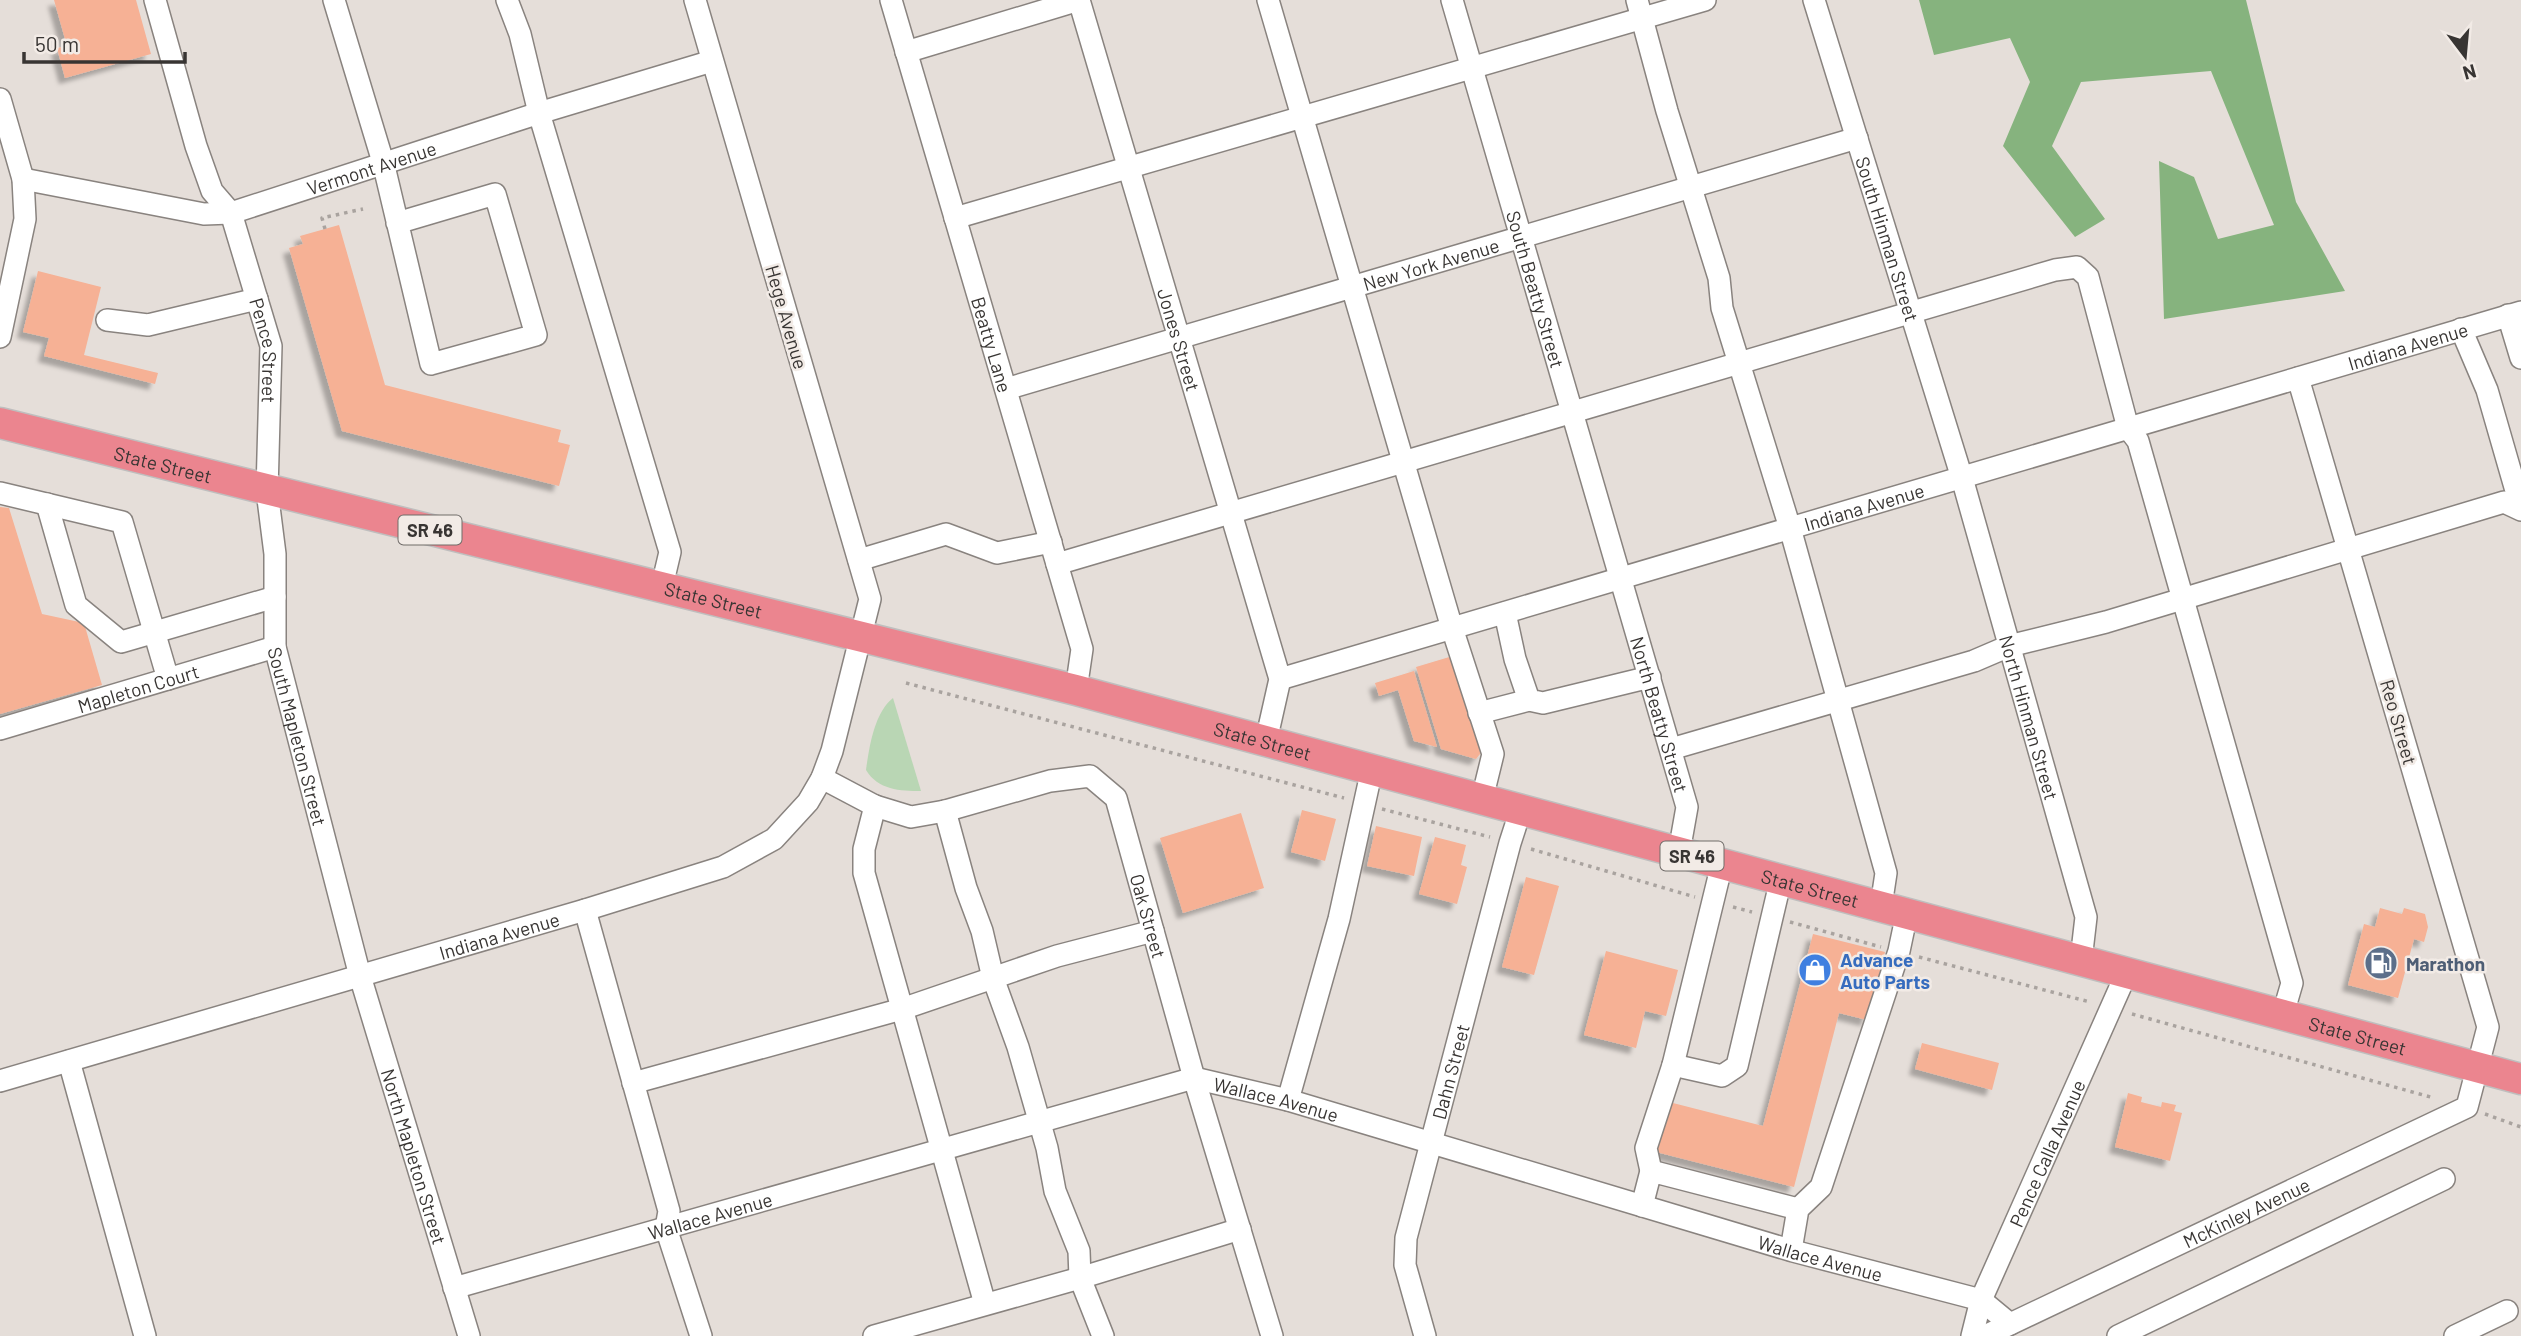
<svg xmlns="http://www.w3.org/2000/svg" width="2521" height="1336" viewBox="0 0 2521 1336" font-family="Barlow,sans-serif">
<style>
.green{fill:#b9d6b4}
.forest{fill:#86b37e}
.building{fill:#f6b195;filter:url(#shadow)}
.lines{fill:none;stroke-linecap:round;stroke-linejoin:round}
.minor-casing{stroke:#89837f;stroke-width:24}
.highway-casing{stroke:#bfbebe;stroke-width:33}
.path{stroke:#a9a39f;stroke-width:3.5;stroke-dasharray:3.5 5;stroke-linecap:butt}
.minor{stroke:#fff;stroke-width:21}
.highway{stroke:#eb858f;stroke-width:30}
.labels{text-anchor:middle;dominant-baseline:central;stroke-width:5;stroke-linejoin:round;paint-order:stroke}
.shield{fill:#f2ebe6;stroke:#706c69;stroke-width:2}
.shield-label{font-size:18px;font-weight:bold;fill:#383533}
.street-label{font-size:19px;fill:#383533;stroke:#f2ebe6}
.shop-label{font-size:19px;font-weight:bold;fill:#366cbe;stroke:#f2ebe6;text-anchor:start}
.service-label{font-size:19px;font-weight:bold;fill:#4e5e75;stroke:#f2ebe6;text-anchor:start}
</style>
<defs>
<filter id="shadow"><feDropShadow dx="-6" dy="6" stdDeviation="2" flood-color="#0004"/></filter>
</defs>
<rect width="100%" height="100%" fill="#e5ded9"/>
<path class="green" d="M893 698 921 791C900 791 878 790 866 770 869 748 874 713 893 698Z"/>
<path class="forest" d="M1919 0H2246L2296 202 2345 291 2164 319 2159 161 2194 177 2218 239 2274 225 2211 71 2081 82 2052 146 2105 219 2075 237 2003 146 2030 82 2010 38 1934 55Z"/>
<path class="building" d="M54 0H136L151 54 65 78 57 48 67 46Z
M339 225 385 385 561 430 558 442 570 445 559 486 342 431 289 248 303 244 300 236Z
M38 271 101 287 84 355 158 373 155 384 44 356 49 338 23 332Z
M0 507 9 508 42 614 84 623 102 685 0 714Z
M1456 655 1484 749 1476 759 1441 749 1416 667Z
M1414 671 1437 747 1414 741 1398 690 1379 696 1375 683Z
M1302 810 1336 819 1325 861 1291 852Z
M1241 813 1264 888 1183 913 1160 838Z
M1376 826 1422 837 1414 876 1367 866Z
M1435 837 1466 845 1461 865 1467 867 1457 904 1419 894Z
M1526 877 1559 886 1534 975 1502 967Z
M2380 908 2402 914 2404 908 2425 914 2428 927 2424 942 2414 939 2398 998 2348 985 2364 924 2375 927Z
M1813 934 1885 952 1867 1020 1839 1013 1794 1187 1656 1152 1669 1102 1763 1126Z
M1606 951 1678 970 1666 1016 1645 1011 1636 1048 1584 1035Z
M1922 1043 1999 1063 1992 1090 1915 1069Z
M2128 1093 2142 1097 2141 1102 2161 1107 2162 1102 2176 1105 2174 1111 2182 1113 2170 1161 2115 1147Z"/>
<g class="lines">
<defs>
<g id="minor">
<path id="s1" d="M155 0 196 146 212 191 231 213 271 346 267 491 275 554V647L360 976 469 1336"/>
<path d="M334 0 383 162 431 364 536 335 495 194 397 223"/>
<path d="M507 0 520 34 539 113 670 552 662 586"/>
<path id="s2" d="M891 0 1082 649 1076 690"/>
<path id="s3" d="M1079 0 1280 679 1266 741"/>
<path d="M1268 0 1452 628 1493 754 1482 799"/>
<path id="s4" d="M1452 0 1687 807 1679 852"/>
<path d="M1637 0 1667 111 1719 278 1722 308 1790 528 1886 873 1881 906"/>
<path id="s5" d="M1814 0 1962 478 2086 917 2081 960"/>
<path d="M906 52 1079 0"/>
<path d="M0 99 23 179 25 219 0 337"/>
<path id="s6" d="M23 179 204 214 231 213 539 113 712 61"/>
<path d="M955 218 1705 0"/>
<path d="M2508 315 2521 358"/>
<path d="M107 320 148 325 257 299"/>
<path d="M2461 329 2487 390 2521 508"/>
<path id="s7" d="M1006 389 1857 138"/>
<path d="M0 493 122 522 168 679"/>
<path d="M47 504 76 605 121 642 275 597"/>
<path d="M859 560 946 534 997 553 1051 542"/>
<path d="M1057 564 2055 270 2077 267 2088 277 2128 428 2138 441 2292 983 2283 1014"/>
<path d="M1505 613 1515 659 1529 700 1543 703 1650 677"/>
<path id="s8" d="M1280 679 2521 312"/>
<path d="M1479 713 1529 700"/>
<path id="s9" d="M0 729 275 647"/>
<path d="M1671 749 1974 661 2009 646 2106 622 2504 502 2521 510"/>
<path id="s10" d="M822 778 875 806 911 817 945 811 1050 781 1090 776 1116 798 1194 1078 1272 1336"/>
<path d="M875 806 864 849V873L985 1304"/>
<path d="M945 811 966 888 982 931 993 978 1018 1047 1047 1148 1055 1191 1079 1251 1080 1278 1103 1336"/>
<path d="M585 910 669 1211 666 1228 701 1336"/>
<path d="M69 1061 145 1336"/>
<path d="M1673 1065 1722 1076 1737 1066 1781 879"/>
<path id="s11" d="M0 1081 585 910 723 867 774 839 808 802 822 778 832 751 870 599 695 0"/>
<path d="M633 1083 902 1009 1057 956 1153 931"/>
<path d="M1288 1100 1339 919 1372 769"/>
<path d="M1651 1171 1646 1148 1673 1065 1722 864"/>
<path d="M1642 1206 1651 1171 1798 1209"/>
<path d="M1791 1250 1798 1209 1821 1187 1899 951 1907 913"/>
<path id="s12" d="M454 1288 1194 1078 1288 1100 1793 1251 1981 1300 2010 1324"/>
<path d="M874 1336 1080 1278 1240 1229"/>
<path id="s13" d="M1425 1336 1405 1265 1406 1238 1510 843 1521 809"/>
<path id="s14" d="M1972 1336 1981 1300 2127 972"/>
<path id="s15" d="M1985 1336 2467 1107 2488 1027 2298 378"/>
<path d="M2118 1336 2444 1179"/>
<path d="M2455 1336 2507 1311"/>
</g>
<g id="highway">
<path id="s16" d="M0 423C358 514 718 598 1076 690L2521 1079"/>
</g>
</defs>
<use href="#minor" class="minor-casing"/>
<use href="#highway" class="highway-casing"/>
<path class="path" d="M325 229 322 218 363 209
M906 683 1344 798
M1382 809 1490 837
M1531 849 1695 897
M1733 907 1752 912
M1790 922 1881 947
M1919 957 2090 1002
M2132 1014 2434 1098
M2485 1114 2521 1127"/>
<use href="#minor" class="minor"/>
<use href="#highway" class="highway"/>
</g>
<defs>
<symbol id="fuel-disc" viewBox="-11 -11 22 22"><circle r="9.5" fill="#5c6f8a" stroke="#f2ebe6"/><path d="M-5.5-6h7V0h2V4h1.3V-2.5L3-4.5l.8-.8L6-3V5H2.5V1h-1V6h-7ZM-4.2-4.7v3.2H.2V-4.7Z" fill="#fff"/></symbol>
<symbol id="shop-disc" viewBox="-11 -11 22 22"><circle r="9.5" fill="#3f7fe0" stroke="#f2ebe6"/><path d="M-5-2.5h2.3a2.7 3.5 0 0 1 5.4 0H5L5.5 6h-11ZM-1.5-2.5h3a1.5 2.3 0 0 0-3 0Z" fill="#fff"/></symbol>
</defs>
<g fill-rule="evenodd">
<use href="#fuel-disc" x="2362" y="944" width="38" height="38"/>
<use href="#shop-disc" x="1796" y="951" width="38" height="38"/>
</g>
<g class="labels">
<g class="shield">
<rect x="398.5" y="515.5" width="63" height="29" rx="5"/>
<rect x="1660.5" y="841.5" width="63" height="29" rx="5"/>
</g>
<g class="shield-label">
<text x="430" y="530">SR 46</text>
<text x="1692" y="856">SR 46</text>
</g>
<g class="street-label">
<text stroke="none"><textPath href="#s6" startOffset="359">Vermont Avenue</textPath></text>
<text stroke="none"><textPath href="#s5" startOffset="250">South Hinman Street</textPath></text>
<text stroke="none"><textPath href="#s7" startOffset="443">New York Avenue</textPath></text>
<text stroke="none"><textPath href="#s4" startOffset="301">South Beatty Street</textPath></text>
<text transform="translate(787 317) rotate(74)">Hege Avenue</text>
<text stroke="none"><textPath href="#s3" startOffset="354">Jones Street</textPath></text>
<text stroke="none"><textPath href="#s2" startOffset="359">Beatty Lane</textPath></text>
<text stroke="none"><textPath href="#s8" startOffset="1176">Indiana Avenue</textPath></text>
<text stroke="none"><textPath href="#s1" startOffset="371">Pence Street</textPath></text>
<text stroke="none"><textPath href="#s16" startOffset="168">State Street</textPath></text>
<text stroke="none"><textPath href="#s8" startOffset="609">Indiana Avenue</textPath></text>
<text stroke="none"><textPath href="#s16" startOffset="735">State Street</textPath></text>
<text stroke="none"><textPath href="#s9" startOffset="144">Mapleton Court</textPath></text>
<text stroke="none"><textPath href="#s4" startOffset="744">North Beatty Street</textPath></text>
<text stroke="none"><textPath href="#s5" startOffset="749">North Hinman Street</textPath></text>
<text transform="translate(2399 722) rotate(74)">Reo Street</text>
<text stroke="none"><textPath href="#s1" startOffset="761">South Mapleton Street</textPath></text>
<text stroke="none"><textPath href="#s16" startOffset="1302">State Street</textPath></text>
<text stroke="none"><textPath href="#s16" startOffset="1869">State Street</textPath></text>
<text stroke="none"><textPath href="#s10" startOffset="438">Oak Street</textPath></text>
<text stroke="none"><textPath href="#s11" startOffset="520">Indiana Avenue</textPath></text>
<text stroke="none"><textPath href="#s16" startOffset="2436">State Street</textPath></text>
<text stroke="none"><textPath href="#s13" startOffset="273">Dahn Street</textPath></text>
<text stroke="none"><textPath href="#s12" startOffset="854">Wallace Avenue</textPath></text>
<text stroke="none"><textPath href="#s14" startOffset="198">Pence Calla Avenue</textPath></text>
<text stroke="none"><textPath href="#s1" startOffset="1197">North Mapleton Street</textPath></text>
<text stroke="none"><textPath href="#s15" startOffset="289">McKinley Avenue</textPath></text>
<text stroke="none"><textPath href="#s12" startOffset="266">Wallace Avenue</textPath></text>
<text stroke="none"><textPath href="#s12" startOffset="1421">Wallace Avenue</textPath></text>
</g>
<g class="shop-label">
<text x="1840" y="959">Advance<tspan x="1840" dy="22">Auto Parts</tspan></text>
</g>
<g class="service-label">
<text x="2406" y="963">Marathon</text>
</g>
</g>
<g transform="translate(2465 56) rotate(164)" stroke="#f2ebe6" stroke-width="5" paint-order="stroke">
<path d="M0-5L12 26L0 18L-12 26Z" fill="#383533"/>
<text y="-10" font-size="19" font-weight="bold" text-anchor="middle" fill="#383533">N</text>
</g>
<path d="M24 52v10h161v-10" fill="none" stroke="#383533" stroke-width="3.5"/>
<text x="35" y="52" font-size="21" fill="#383533" stroke="#f2ebe6" stroke-width="5" paint-order="stroke">50 m</text>
</svg>
